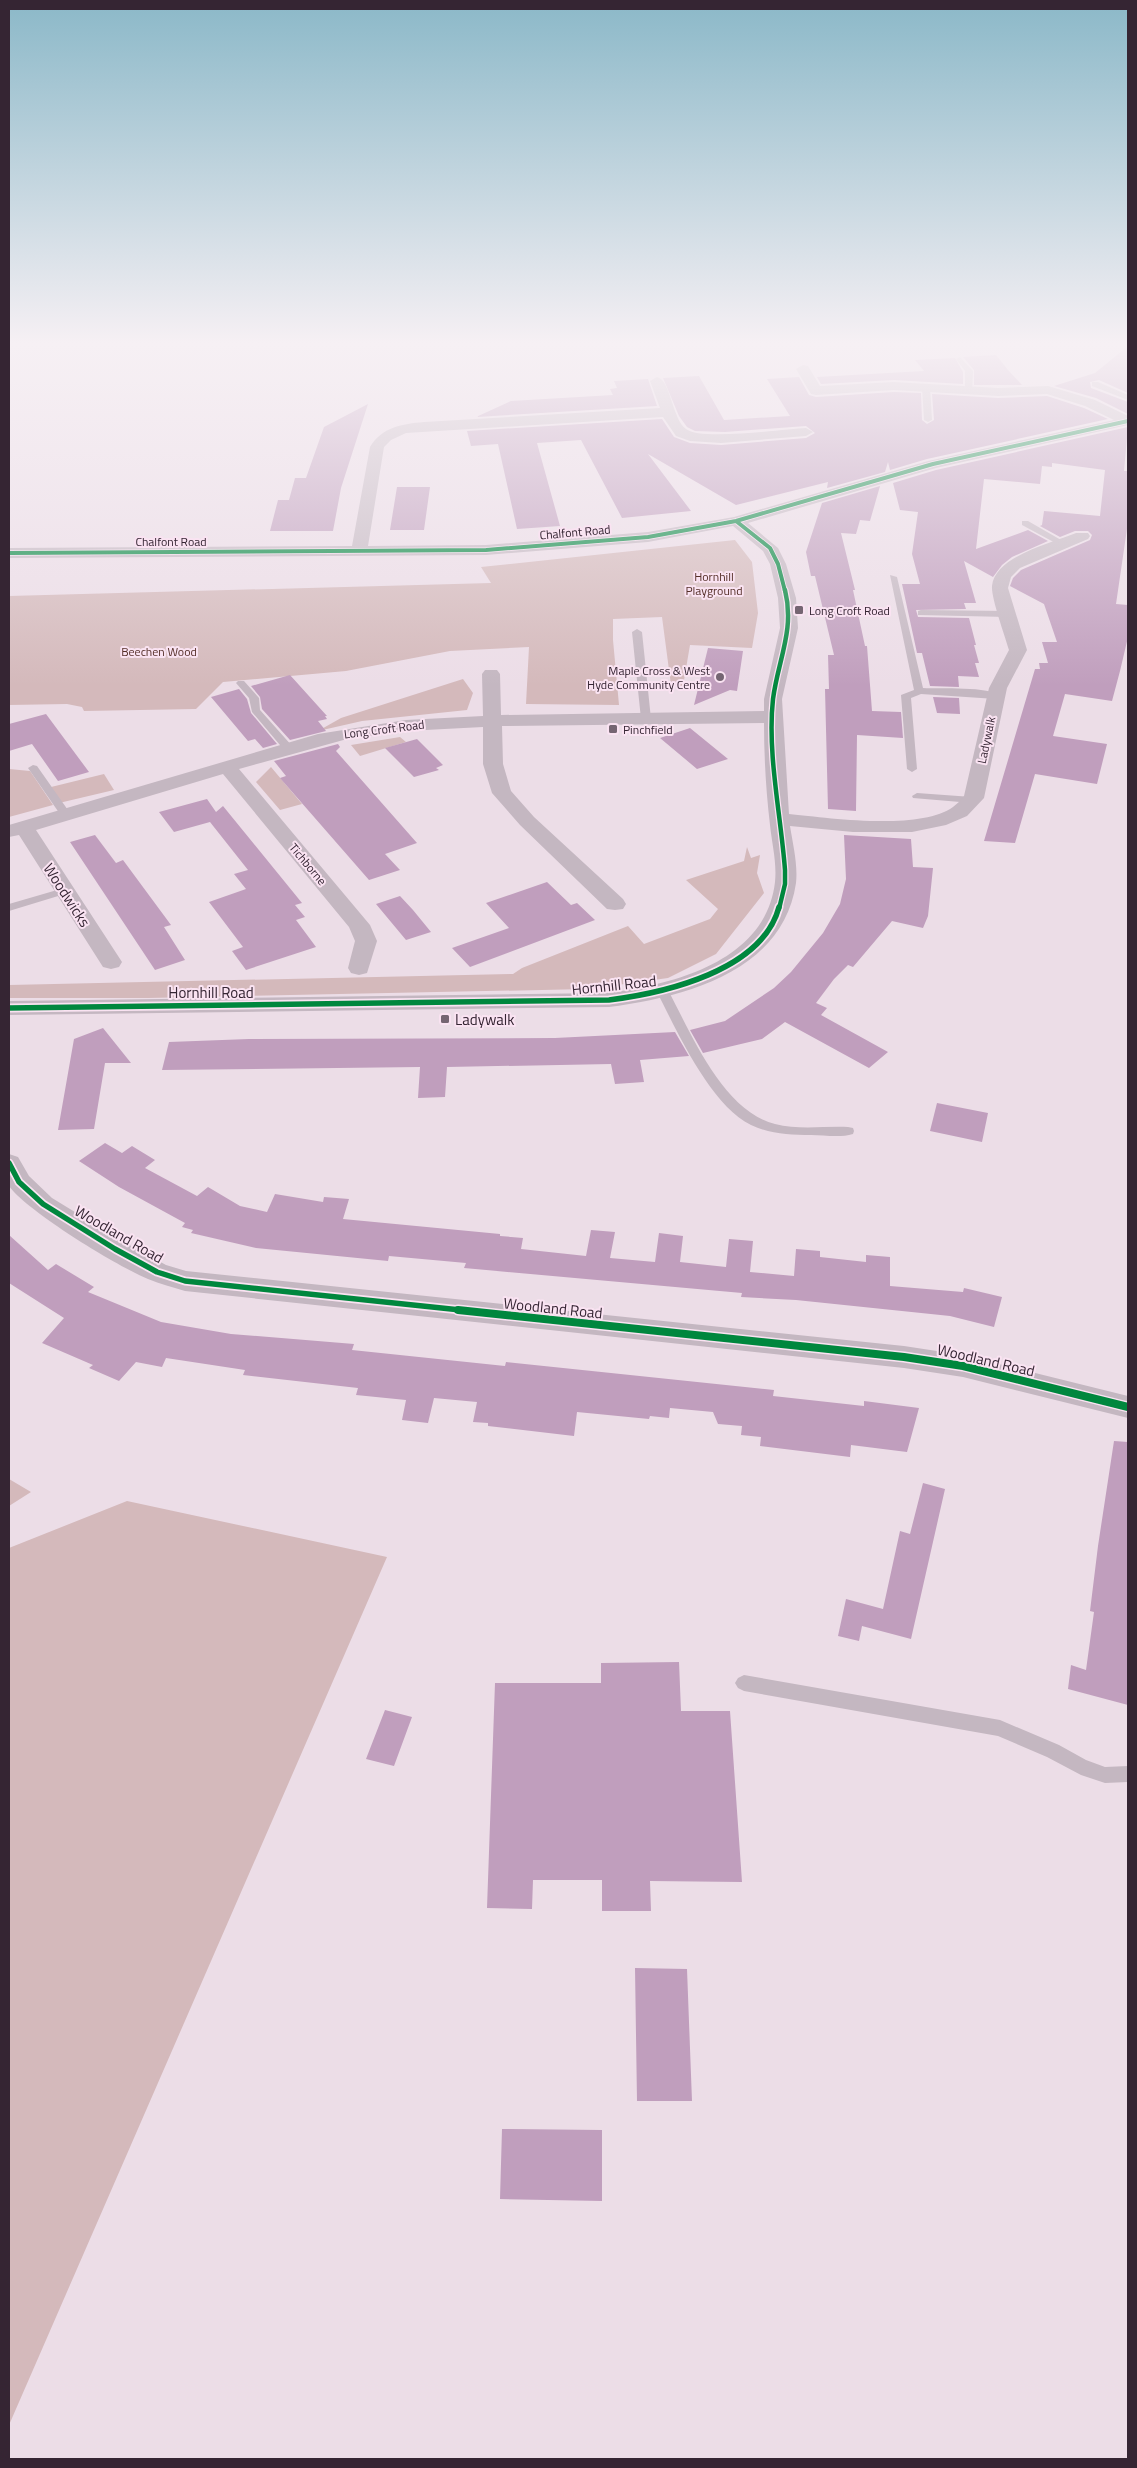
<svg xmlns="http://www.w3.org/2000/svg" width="1137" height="2468" viewBox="0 0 1137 2468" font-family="'Titillium Web',sans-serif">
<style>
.green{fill:#d4b9bb}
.building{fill:#c09ebd}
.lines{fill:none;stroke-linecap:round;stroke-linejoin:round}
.service{fill:#c4b7c1;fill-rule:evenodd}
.minor{fill:#c4b7c1;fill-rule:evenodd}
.cycleway-far3-casing{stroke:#fae3f2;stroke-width:5.5}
.cycleway-far2-casing{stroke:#fae3f2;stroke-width:7}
.cycleway-far1-casing{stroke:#fae3f2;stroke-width:9}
.cycleway-casing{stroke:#fae3f2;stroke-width:11}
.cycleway-far3{stroke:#00873e;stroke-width:4}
.cycleway-far2{stroke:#00873e;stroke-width:4.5}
.cycleway-far1{stroke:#00873e;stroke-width:5.5}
.cycleway{stroke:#00873e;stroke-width:8}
.poi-dot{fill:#756572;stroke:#fae3f2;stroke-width:2}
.labels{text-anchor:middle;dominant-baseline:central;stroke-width:4;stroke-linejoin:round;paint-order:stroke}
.far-street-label{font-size:12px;fill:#352533;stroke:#fae3f2}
.far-park-label{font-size:12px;fill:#542e28;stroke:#fae3f2}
.far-poi-label{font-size:12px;fill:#352533;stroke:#fae3f2;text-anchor:start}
.street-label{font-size:15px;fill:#352533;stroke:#fae3f2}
.poi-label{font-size:15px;fill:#352533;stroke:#fae3f2;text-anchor:start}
</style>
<rect width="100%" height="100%" fill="#ecdde7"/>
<path class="green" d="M735 540 752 562 758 613 752 648 690 645 683 686 671 685 662 617 613 619V640L619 705 526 704 529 647 450 651 346 671 223 682 196 709 84 711 82 707 67 704 9 705V596L491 583 481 567Z
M463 679 473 693 467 710 362 721 318 731 341 718Z
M400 737 406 742 360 756 351 745Z
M271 767 302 804 280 810 256 782Z
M9 769 30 771 53 805 9 817Z
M104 774 114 790 59 803 47 788Z
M747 847 751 858 760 855 757 873 764 893 716 954 668 978 588 989 148 998H9V985L513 974 522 968 628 926 644 944 710 919 718 909 686 880 744 861Z
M9 1479 31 1492 9 1506Z
M127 1501 387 1557 9 2425V1548Z"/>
<path class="building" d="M1128 346V393L1099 380 1090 382 1091 388 1128 402V414L1096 398 1054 386 1095 373Z
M996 355 1008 370 1022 385H974V370L963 357Z
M955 358 963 372V384L894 380 821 384 817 377 924 371 915 360Z
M699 376 724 420 790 416 767 379 799 377 809 395 816 397 894 392 921 393 922 420 927 424 934 420 932 394 998 398 1047 396 1084 408 1108 419 927 459 890 470 888 462 885 472 827 488 828 482 736 505 648 454 691 511 622 518 581 440 537 443 560 526 517 529 498 444 471 446 467 431 662 419 674 437 690 443 721 445 806 438 815 433 806 426 725 432 695 431 687 427 679 416 663 378Z
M648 379 657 406 476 417 511 401 613 395 610 389 617 388 614 381Z
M368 404 341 488 333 531H270L278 500H289L295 478H306L324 427Z
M1128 427 1124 471H1128V522L1116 604 1128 605V637L1120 671 1112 701 1065 694 1053 736 1107 744 1097 784 1035 774 1015 843 984 841 1035 669H1040L1039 663H1048L1042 642H1057L1044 604 1010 586 1013 578 1021 570 1090 540 1092 535 1088 531H1075L1060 537 1040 526 1042 525 1044 511 1100 516 1105 470 1052 463V467L1042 466 1040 484 984 479 976 549 1028 530 1048 541 1012 557 1002 565 993 577 964 561 976 603H964L966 609 916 610 918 617 969 618 976 645H974L979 663H975L979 677 958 676 959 687 930 686 922 653H917L902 584H920L912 554 918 512 900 510 893 483 936 470Z
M880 486 870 521 860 520 856 534 841 533 855 590H853L865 646H867L872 711 901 712 903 738 857 735 856 811 828 809 825 689H829L828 655H834L815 576H811L806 552 822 503Z
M397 487H430L424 530H390Z
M708 648 743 651 737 691 730 690 694 705Z
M290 675 327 716H325L327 719 318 721 326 731 290 740 262 709 260 697 251 686Z
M239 689 247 699 251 713 277 744 263 748 255 739 248 741 211 697Z
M933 697 959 698 960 714 937 713Z
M46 714 89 772 58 781 32 744 9 751V724Z
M690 728 728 759 697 769 660 738Z
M417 739 443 765 436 768 439 770 414 777 385 748Z
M338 744 340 747 336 751 417 843 385 854 400 870 369 880 280 778 286 776 274 761Z
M207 799 216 812 223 806 302 903 295 905 305 917 296 920 316 947 246 970 232 951 243 947 209 902 246 889 234 874 248 870 210 822 174 832 159 812Z
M95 835 116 863 123 860 171 925 164 927 185 960 155 970 70 842Z
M844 835 911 839 913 867 933 868 928 916 923 928 892 921 853 967 848 965 834 979 816 1003 827 1008 821 1015 888 1052 869 1068 785 1022 762 1039 703 1053 690 1030 725 1021 774 988 791 972 823 933 840 904 846 879Z
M547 882 571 905 577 903 595 920 470 967 452 948 509 928 486 903Z
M400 896 413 910 431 932 406 940 376 904Z
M103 1028 131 1063H105L94 1129 58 1130 74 1039Z
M675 1032 689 1056 640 1060 644 1082 615 1084 611 1064 447 1067 445 1097 418 1098 420 1067 162 1070 169 1042 249 1039 555 1038Z
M937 1103 988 1113 982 1142 930 1131Z
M105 1143 122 1153 132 1146 155 1160 145 1168 197 1196 208 1187 240 1206 267 1212 275 1194 323 1202 324 1197 349 1199 343 1219 500 1234V1236L523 1238 521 1249 586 1256 591 1230 615 1232 610 1258 655 1262 659 1233 683 1236 680 1262 726 1267 729 1239 753 1241 750 1272 794 1276 796 1249 820 1251V1257L866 1262V1255L890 1257V1286L963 1292 964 1288 1002 1297 994 1327 950 1316 796 1300 741 1297 742 1293 464 1268 466 1263 389 1256 388 1261 256 1248 191 1233 193 1230 182 1227 185 1223 119 1187 79 1161Z
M9 1235 48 1270 56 1264 94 1287 88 1292 161 1322 231 1334 354 1344 352 1350 505 1366 506 1362 745 1387 774 1390 773 1396 864 1406V1401L919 1408 907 1452 851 1445 850 1457 760 1446 761 1437 741 1435 742 1426 718 1424 713 1412 670 1408 669 1418 650 1416 649 1419 577 1412 574 1436 488 1426V1423L473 1422 477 1402 434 1398 428 1423 402 1420 406 1400 356 1395 358 1388 243 1375 245 1370 166 1358 162 1367 136 1362 119 1381 89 1368 93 1365 42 1343 64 1318 9 1283Z
M1114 1441 1128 1442V1705L1068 1689 1071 1665 1086 1670 1094 1612 1090 1611 1098 1546Z
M923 1483 945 1489 911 1639 862 1626 859 1641 838 1636 846 1599 883 1609 900 1531 910 1534Z
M679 1662 681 1711H730L742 1882 650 1881 651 1911H602V1880H533L532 1909 487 1908 495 1683H601V1663Z
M385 1710 412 1717 394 1766 366 1759Z
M635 1968 687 1969 692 2101H637Z
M502 2129 602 2130V2201L500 2199Z"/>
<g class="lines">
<path class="service" d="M960 357 973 371 972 393 965 391V371L956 359Z
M1092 382H1098L1128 395V400L1092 386Z
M926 385 930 387 932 420 928 422 924 420 922 387Z
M1022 521H1028L1068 544 1061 546 1022 525Z
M890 575 897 577 923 688C940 689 989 686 1001 696L996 699 921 694 911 698 917 769 912 772 907 769 901 695 914 690Z
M921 610 1008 611 1013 614 1008 617 918 615V611Z
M637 629 642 632 651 719 646 722 641 719 632 632Z
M238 681H244L259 698 260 710 293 747V751H285L252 712 249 698 236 683Z
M33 765 37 766 70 813V817H62L28 768Z
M917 793 972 797 977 800 972 803 913 798 912 796Z
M64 888 70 891 68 893 9 911V904Z
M663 988 669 992C692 1035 723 1111 775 1124 798 1130 824 1126 848 1127L853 1128 854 1131 853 1134C840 1138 824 1135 811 1135 790 1135 770 1134 751 1125 710 1105 677 1031 657 992Z
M744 1675 1000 1720 1059 1745 1086 1760 1105 1767 1128 1766V1782L1105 1783 1081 1775 1047 1757 998 1736 744 1691 738 1688 735 1683 738 1678Z"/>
<path class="minor" d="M803 365 808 366 820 386 894 382 998 388 1048 386 1095 400 1128 416V425L936 468 748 523 778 548 786 564 796 598 798 628 782 699 789 814C829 818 920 831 953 807 957 804 961 800 964 796L989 688 1009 650C1005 636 991 598 992 586 995 556 1052 543 1076 533H1088L1090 536 1088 539 1020 568 1011 577 1008 588 1027 650 1007 688 984 798 967 816 946 825 912 832H853L790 826C793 845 798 865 796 883 783 972 684 997 609 1007L9 1015V1001L609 993C675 984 766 961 775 882 777 863 772 844 770 825 766 791 764 757 764 723L502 726 503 764 511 791 534 817 623 899 626 904 623 909 615 910 607 909 520 825 492 793 483 764V727L406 731 347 739 239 769 370 925 377 941 367 973 359 975 351 973 348 968 355 941 349 927 223 774 36 830 122 962 119 967 111 969 103 967 19 835 9 837V825L318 734 406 720 483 716 482 674 485 670H497L500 674 501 715 764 711V699L780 628 778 598 770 564 763 551 733 526 648 542 486 555 9 558V548L352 546 370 447C382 427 402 424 424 422L660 408 650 381 657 377C671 380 672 419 686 429 701 441 784 429 806 428L813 432 806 436 721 443 690 441 676 436 663 417 406 433 391 440 384 447 368 546 486 545 648 532 734 517 928 461 1114 420 1085 406 1047 394 998 396 894 390 816 395 811 394 796 369Z
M9 1154 18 1157 29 1176 52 1198 124 1242 166 1265 186 1271 904 1346 963 1355 1128 1396V1418L963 1377 904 1368 185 1291C173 1287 160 1284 148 1279 117 1266 28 1212 9 1186Z"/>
<defs>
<path id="cycleway-far3" d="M736 521 770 548 778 564 785 591
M9 553 486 550 648 537 736 521 933 464 1128 421"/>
<path id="cycleway-far2" d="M779 909 785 884V870C781 816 767 753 773 699 778 660 795 630 785 590"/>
<path id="cycleway-far1" d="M9 1008 609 1000C664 993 762 971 779 907
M9 1163 19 1182 43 1204 115 1249 157 1272 185 1281 470 1311"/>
<path id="cycleway" d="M458 1310 904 1357 963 1366 1128 1407"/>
</defs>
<use href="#cycleway-far3" class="cycleway-far3-casing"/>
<use href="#cycleway-far2" class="cycleway-far2-casing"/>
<use href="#cycleway-far1" class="cycleway-far1-casing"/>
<use href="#cycleway" class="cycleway-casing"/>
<use href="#cycleway-far3" class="cycleway-far3"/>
<use href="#cycleway-far2" class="cycleway-far2"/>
<use href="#cycleway-far1" class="cycleway-far1"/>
<use href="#cycleway" class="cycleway"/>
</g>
<linearGradient id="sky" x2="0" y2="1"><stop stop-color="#8bb8c8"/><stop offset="0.5" stop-color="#f6f0f4"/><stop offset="1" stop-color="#f6f0f4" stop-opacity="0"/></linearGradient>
<rect width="1137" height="686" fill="url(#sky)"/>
<g class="poi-dot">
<rect x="794" y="605" width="10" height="10" rx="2.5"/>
<circle cx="720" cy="677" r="5"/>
<rect x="608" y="724" width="10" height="10" rx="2.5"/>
<rect x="440" y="1014" width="10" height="10" rx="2.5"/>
</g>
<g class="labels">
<g class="far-street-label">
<text transform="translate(575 532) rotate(-5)">Chalfont Road</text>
<text x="171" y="541">Chalfont Road</text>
<text transform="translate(384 729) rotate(-7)">Long Croft Road</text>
<text transform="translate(986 740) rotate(-78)">Ladywalk</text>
<text transform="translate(308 864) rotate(50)">Tichborne</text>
</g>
<g class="far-park-label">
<text x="714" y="576">Hornhill<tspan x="714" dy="14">Playground</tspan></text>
<text x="159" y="651">Beechen Wood</text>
</g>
<g class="far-poi-label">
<text x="809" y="610">Long Croft Road</text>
<text x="710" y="670" text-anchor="end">Maple Cross &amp; West<tspan x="710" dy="14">Hyde Community Centre</tspan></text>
<text x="623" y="729">Pinchfield</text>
</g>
<g class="street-label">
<text transform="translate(67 895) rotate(57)">Woodwicks</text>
<text transform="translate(614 985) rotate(-6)">Hornhill Road</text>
<text x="211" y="992">Hornhill Road</text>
<text transform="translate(119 1234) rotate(30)">Woodland Road</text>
<text transform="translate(553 1308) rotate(6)">Woodland Road</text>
<text transform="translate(986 1360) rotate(13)">Woodland Road</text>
</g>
<g class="poi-label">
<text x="455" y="1019">Ladywalk</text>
</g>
</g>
<rect width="1137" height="2468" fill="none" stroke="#352533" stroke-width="20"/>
</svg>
